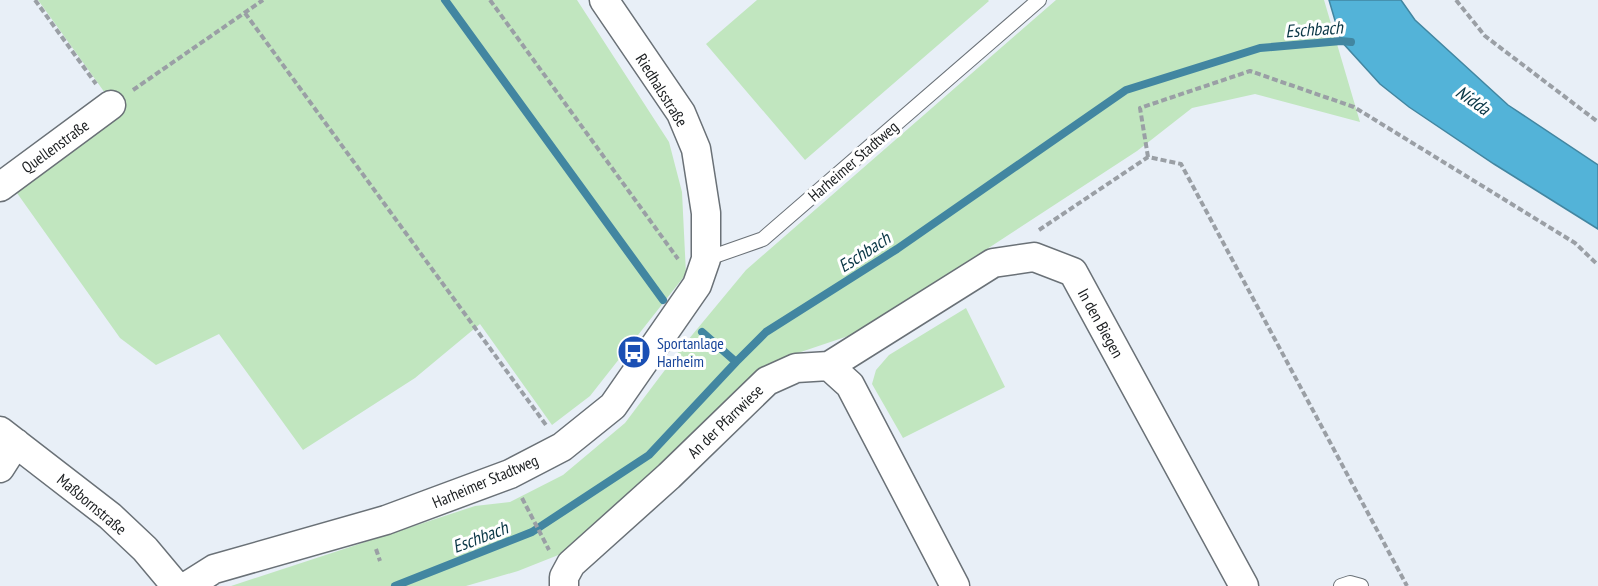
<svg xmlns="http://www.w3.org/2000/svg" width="1598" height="586" viewBox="0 0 1598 586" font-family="'PT Sans Narrow',sans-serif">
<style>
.green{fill:#c1e6bf}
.water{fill:#53b3d8;stroke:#4286a1;stroke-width:1.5}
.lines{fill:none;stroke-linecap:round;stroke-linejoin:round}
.stream{stroke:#4286a1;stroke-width:8}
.lane-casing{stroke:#6a7177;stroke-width:16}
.street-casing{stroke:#6a7177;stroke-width:31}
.path{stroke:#9a9fa5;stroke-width:4;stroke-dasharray:6 3;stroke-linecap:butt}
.lane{stroke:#fff;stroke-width:14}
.street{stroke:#fff;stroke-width:28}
.labels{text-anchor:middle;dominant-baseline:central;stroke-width:6;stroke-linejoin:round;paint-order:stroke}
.street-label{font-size:16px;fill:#1b1e20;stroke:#fff}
.transit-label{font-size:16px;fill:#164399;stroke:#fff;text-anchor:start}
.water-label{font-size:18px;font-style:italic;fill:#093645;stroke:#fff}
</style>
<rect width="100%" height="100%" fill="#e8eff7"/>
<path class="green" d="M38 0H577L669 142 682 192 686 274 590 396 552 425 480 324 415 378 303 450 219 334 156 365 120 338 12 186 118 111Z
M757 0H988L989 1 805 160 706 44Z
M1056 0H1324L1360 122 1255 94 1192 108 1137 151 860 332 789 356 576 548 518 571 466 586H231L475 506 510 502 563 475 625 423 683 346 746 270Z
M966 308 1005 387 903 438 872 384 876 370 889 355Z"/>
<path class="water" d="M1329 0H1401L1415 20 1508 105 1598 165V229L1494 164 1409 107 1380 84 1341 41Z"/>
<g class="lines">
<path class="stream" d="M445 0 663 300
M702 332 736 362
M395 586 532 532 649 455 736 362 766 332 897 249 1126 90 1260 48 1341 41 1351 42"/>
<defs>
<path id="lane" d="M706 259 763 239 1039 0
M1341 586 1350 583 1361 586"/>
<path id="street" d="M0 187 111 105
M829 366 993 263 1034 257 1073 272 1244 586
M0 431 110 516 145 549 176 586
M0 468 16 443
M187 586 214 569 386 520 510 474 562 447 613 406 697 285 706 259V213L696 149 681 113 604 0
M564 586V577L571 564 669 476 767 381 796 368 829 366 850 385 955 586"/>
</defs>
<use href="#lane" class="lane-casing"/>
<use href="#street" class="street-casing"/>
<path class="path" d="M35 0 96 84
M490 0 678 259
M1456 0 1485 36 1598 122
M245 13 546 425
M133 90 263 0
M1148 157 1140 108 1250 71 1354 107 1575 243 1598 265
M1039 230 1148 157 1181 164 1407 586
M522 498 549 550
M376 549 380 561"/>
<use href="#lane" class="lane"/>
<use href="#street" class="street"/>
</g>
<defs>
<symbol id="bus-disc" viewBox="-11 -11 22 22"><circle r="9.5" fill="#1a4fb4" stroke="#fff"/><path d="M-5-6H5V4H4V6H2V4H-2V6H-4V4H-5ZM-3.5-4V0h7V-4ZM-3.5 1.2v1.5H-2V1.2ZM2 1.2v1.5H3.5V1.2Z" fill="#fff"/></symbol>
</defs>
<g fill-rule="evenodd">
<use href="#bus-disc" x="615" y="333" width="38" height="38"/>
</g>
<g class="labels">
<g class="street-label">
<text transform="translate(662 90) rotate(58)">Riedhalsstraße</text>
<text transform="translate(55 146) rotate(-36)">Quellenstraße</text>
<text transform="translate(853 161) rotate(-41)">Harheimer Stadtweg</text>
<text transform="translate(1101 323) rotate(61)">In den Biegen</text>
<text transform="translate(725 421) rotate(-44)">An der Pfarrwiese</text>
<text transform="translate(485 481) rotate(-23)">Harheimer Stadtweg</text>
<text transform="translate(92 504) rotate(40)">Maßbornstraße</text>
</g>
<g class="transit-label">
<text x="657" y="343">Sportanlage<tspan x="657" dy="18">Harheim</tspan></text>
</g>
<g class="water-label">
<text transform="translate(1314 29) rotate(-4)">Eschbach</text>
<text transform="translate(1473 100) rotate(35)">Nidda</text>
<text transform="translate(864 252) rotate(-33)">Eschbach</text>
<text transform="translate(480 537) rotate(-21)">Eschbach</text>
</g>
</g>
</svg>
